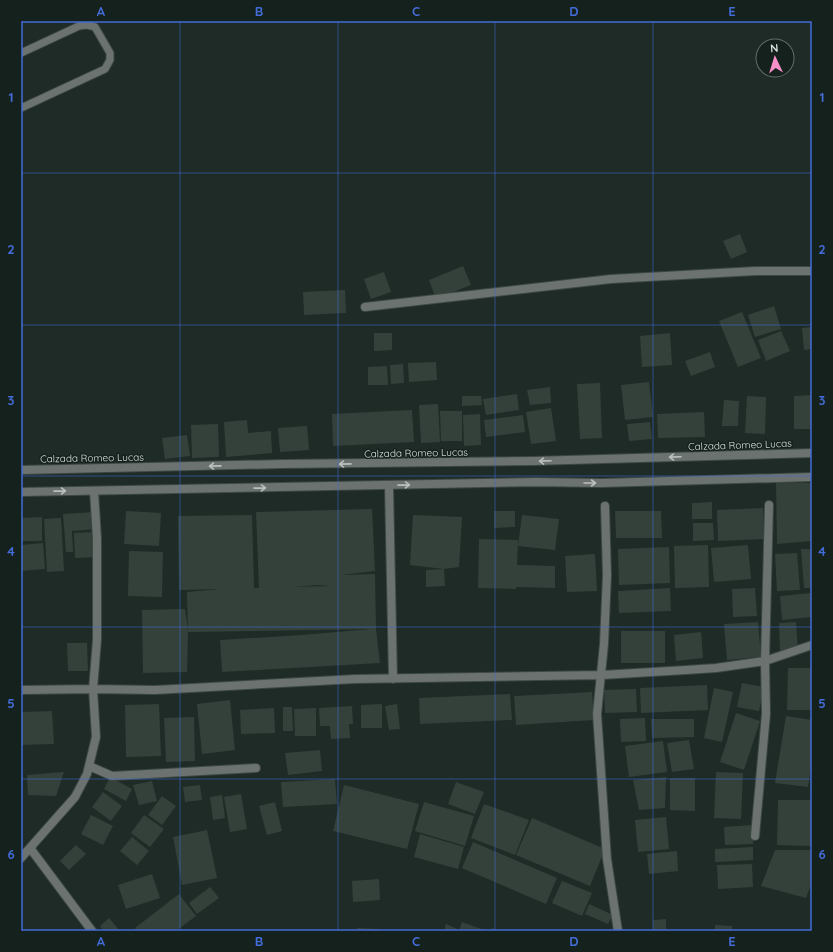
<svg xmlns="http://www.w3.org/2000/svg" width="833" height="952" viewBox="0 0 833 952" font-family="Quicksand,sans-serif">
<style>
.building{fill:#34413b;fill-rule:evenodd}
.lines{fill:none;stroke-linecap:round;stroke-linejoin:round}
.service-casing{stroke:#3c4844;stroke-width:9}
.minor-casing{stroke:#3c4844;stroke-width:10}
.tertiary-casing{stroke:#3c4844;stroke-width:10}
.service{stroke:#6c7270;stroke-width:7}
.minor{stroke:#6c7270;stroke-width:8}
.tertiary{stroke:#6c7270;stroke-width:8}
.oneway{stroke:#bac0be}
.grid{fill:none;stroke:#436cd9;stroke-width:1;stroke-opacity:0.55}
.labels{text-anchor:middle;dominant-baseline:central;stroke-width:3;stroke-linejoin:round;paint-order:stroke}
.street-label{font-size:10px;fill:#dbe2df;stroke:#15211c}
.neatline{fill:none;stroke:#436cd9;stroke-width:1.5}
.grid-label{font-size:13px;text-anchor:middle;font-weight:bold;fill:#436cd9}
</style>
<rect width="100%" height="100%" fill="#1e2b26"/>
<path class="building" d="M740 234 747 252 731 259 723 241Z
M463 266 471 285 436 299 429 280Z
M384 272 391 292 371 299 364 279Z
M345 290 346 313 304 315 303 292Z
M774 306 781 329 755 337 748 315Z
M742 312 761 358 738 367 719 321Z
M812 327V349L804 350 802 328Z
M781 331 790 351 766 361 758 340Z
M374 333H392V350L374 351Z
M670 333 672 365 642 367 640 336Z
M710 352 715 367 691 376 685 361Z
M436 362 437 380 409 382 408 363Z
M403 364 404 383 391 384 390 365Z
M387 366 388 385H368V367Z
M649 382 653 417 625 420 621 385Z
M600 383 602 438 580 439 577 384Z
M550 387 551 403 530 405 527 390Z
M517 394 519 410 486 415 483 399Z
M812 395V429H794V396Z
M462 396H481L482 405 462 406Z
M747 396 766 397 765 434 745 433Z
M724 400 739 401 738 426H722Z
M438 404 440 442 421 443 419 405Z
M551 408 556 441 531 444 526 412Z
M412 410 414 442 333 446 332 414Z
M440 411H462V441H441Z
M704 412 705 437 658 438 657 414Z
M480 414 481 445 464 446 463 415Z
M523 415 525 432 486 437 484 420Z
M247 420 248 433 271 431 272 453 226 457 224 422Z
M650 422 652 439 629 441 627 424Z
M218 424 219 457 192 458 191 425Z
M307 426 309 450 280 452 278 428Z
M187 435 190 456 165 459 162 438Z
M776 482 812 483V541L777 544Z
M712 502V519H692V503Z
M763 508 764 539 718 541 717 510Z
M372 509 375 571 341 575 375 574 376 629 380 663 222 672 220 640 302 635 371 629 191 632H188L187 672 143 673 142 610 185 609 188 630 187 592 220 589 179 590 178 516 252 515 254 588H259L256 512ZM318 585 331 586 292 587Z
M126 511 161 513 159 546 124 544Z
M494 511H515V527L494 528Z
M615 511H661L662 538H616Z
M95 512 96 529 72 531 73 552H66L63 514Z
M413 515 462 517 459 567 444 569 410 565Z
M522 515 559 519 555 550 518 546Z
M42 517V541H21V518Z
M61 518 64 571 47 572 44 519Z
M693 523H713L714 540 693 541Z
M95 532 96 557 75 558 74 533Z
M479 539 518 540 517 565 555 566V588L516 587V589L478 588Z
M43 543 45 569 21 571V545Z
M708 545 709 587 675 588 674 546Z
M748 545 751 579 714 582 711 548Z
M669 547 670 583 619 585 618 549Z
M801 549H812V588H804Z
M129 551 163 552 162 597 128 596Z
M797 553 800 590 777 591 775 554Z
M595 554 597 591 567 592 565 556Z
M444 569 445 586 426 587V570Z
M670 588 671 611 619 613 618 591Z
M755 588 757 616 733 617 732 589Z
M812 593V617L782 620 780 596Z
M758 622 761 657 727 660 724 624Z
M796 622 798 650 780 651 779 623Z
M621 631H665V663H621Z
M701 632 703 658 676 661 674 635Z
M67 643H87L88 671H68Z
M788 668H812V710H787Z
M742 683 764 687 759 711 737 707Z
M707 685 708 710 641 713 640 688Z
M714 688 733 692 722 742 704 738Z
M636 689 637 712 605 713 604 690Z
M592 692 594 720 516 725 514 696Z
M510 694 512 720 420 724 419 698Z
M230 700 235 750 202 754 197 704Z
M159 704 161 756 126 757 125 705Z
M382 704V728H361V705Z
M397 704 400 729 389 730 385 706Z
M352 706 353 724H349L350 738 331 739 330 726H320L319 708Z
M283 707H292L293 731H283Z
M274 708 275 733 241 734 240 710Z
M316 708V736H295L294 709Z
M52 711 54 744 21 745V712Z
M736 713 760 721 744 770 720 762Z
M786 716 812 720V761L808 787 775 783Z
M194 717 195 761 166 762 164 718Z
M645 718 646 741 621 742 620 719Z
M651 719H694V737L652 738Z
M689 740 694 769 672 772 667 743Z
M663 741 667 772 629 777 625 746Z
M320 750 322 771 288 775 285 753Z
M64 772 56 796 28 795 27 775Z
M716 772 743 773 741 819 714 818Z
M110 777 132 789 126 801 104 789Z
M666 777 665 808 639 810 633 780Z
M670 778H695V811L670 810Z
M335 779 337 804 283 807 281 782Z
M152 781 157 801 139 805 133 785Z
M456 782 484 792 475 814 448 804Z
M200 785 202 800 185 802 183 787Z
M344 785 419 804 407 849 333 831Z
M103 792 122 806 111 821 92 807Z
M241 794 247 829 230 832 224 797Z
M222 795 225 818 213 820 210 797Z
M162 796 176 806 162 825 148 815Z
M778 800H812V846L777 845Z
M275 802 282 831 267 835 259 806Z
M424 802 474 816 465 846 415 831Z
M484 804 529 820 515 855 471 838Z
M91 815 113 826 103 845 81 834Z
M144 815 164 829 150 847 131 833Z
M666 817 669 849 638 852 635 820Z
M532 818 605 849 590 886 516 855Z
M752 825 753 844 725 845 724 827Z
M207 830 217 878 182 885 173 837Z
M420 834 464 847 458 869 414 857Z
M132 837 149 851 137 865 120 851Z
M473 842 557 878 546 904 462 868Z
M76 845 86 854 69 870 60 861Z
M753 847V860L715 862V849Z
M775 850H812V882L806 898 761 886Z
M677 851 678 871 649 874 647 854Z
M752 864 753 887 718 889 717 865Z
M152 874 160 898 126 909 118 885Z
M379 879 380 900 353 902 352 881Z
M562 881 592 893 582 916 552 903Z
M210 887 219 898 197 914 189 903Z
M179 894 196 916 176 931H137L135 928Z
M589 904 613 915 608 924 585 914Z
M109 918 120 931H104L100 926Z
M666 919V931H653V920Z
M462 922 487 931H459Z
M446 924 457 929 456 931H444Z
M715 925 732 926V931H715Z
M357 928 379 929V931H357Z
M492 928 499 931H490Z"/>
<g class="lines">
<defs>
<path id="service" d="M21 53 79 26 87 25 95 27 110 53V60L105 69 21 108"/>
<path id="minor" d="M365 307 611 279 755 271H812
M389 486 393 679
M605 506 607 575 604 644 597 714 607 859 618 931
M21 690 93 689 155 690 355 679 602 675 686 670 716 668 765 661 812 645
M89 766 112 776 256 768
M755 836 766 714 765 661 769 505
M30 848 92 931
M21 858 75 797 87 774 96 737 93 689 97 640V538L94 491"/>
<path id="tertiary" d="M21 470 282 464 533 461 812 453
M21 492 536 482 602 483 812 477"/>
</defs>
<use href="#service" class="service-casing"/>
<use href="#minor" class="minor-casing"/>
<use href="#tertiary" class="tertiary-casing"/>
<use href="#service" class="service"/>
<use href="#minor" class="minor"/>
<use href="#tertiary" class="tertiary"/>
</g>
<defs><path id="oneway-shaft" d="M-6 0H5M1.5-3L5.5 0L1.5 3" fill="none" stroke-width="1.6" stroke-linecap="round" stroke-linejoin="round"/></defs>
<g class="oneway">
<use href="#oneway-shaft" transform="translate(675 457) rotate(178)"/>
<use href="#oneway-shaft" transform="translate(545 461) rotate(178)"/>
<use href="#oneway-shaft" transform="translate(345 464) rotate(179)"/>
<use href="#oneway-shaft" transform="translate(215 466) rotate(179)"/>
<use href="#oneway-shaft" transform="translate(590 483)"/>
<use href="#oneway-shaft" transform="translate(404 485) rotate(-1)"/>
<use href="#oneway-shaft" transform="translate(260 488) rotate(-1)"/>
<use href="#oneway-shaft" transform="translate(60 491) rotate(-1)"/>
</g>
<path class="grid" d="M180 21V931M338 21V931M495 21V931M653 21V931M21 173H812M21 325H812M21 476H812M21 627H812M21 779H812"/>
<g class="labels">
<g class="street-label">
<text transform="translate(740 445) rotate(-2)">Calzada Romeo Lucas</text>
<text transform="translate(416 453) rotate(-1)">Calzada Romeo Lucas</text>
<text transform="translate(92 458) rotate(-1)">Calzada Romeo Lucas</text>
</g>
</g>
<rect width="833" height="952" fill="none" stroke="#15211c" stroke-width="44"/>
<g transform="translate(775 58) rotate(356)"><circle r="19" fill="#15211c" stroke="#646e6a"/>
<path d="M0-3L7 15L0 10L-7 15Z" fill="#f98fc9"/>
<text y="-6" font-size="11" font-weight="bold" text-anchor="middle" fill="#dbe2df">N</text>
</g>
<rect x="22" y="22" width="789" height="908" class="neatline"/>
<g class="grid-label">
<text x="101" y="16">A</text>
<text x="259" y="16">B</text>
<text x="416" y="16">C</text>
<text x="574" y="16">D</text>
<text x="732" y="16">E</text>
<text x="11" y="102">1</text>
<text x="822" y="102">1</text>
<text x="11" y="254">2</text>
<text x="822" y="254">2</text>
<text x="11" y="405">3</text>
<text x="822" y="405">3</text>
<text x="11" y="556">4</text>
<text x="822" y="556">4</text>
<text x="11" y="708">5</text>
<text x="822" y="708">5</text>
<text x="11" y="859">6</text>
<text x="822" y="859">6</text>
<text x="101" y="946">A</text>
<text x="259" y="946">B</text>
<text x="416" y="946">C</text>
<text x="574" y="946">D</text>
<text x="732" y="946">E</text>
</g>
</svg>
